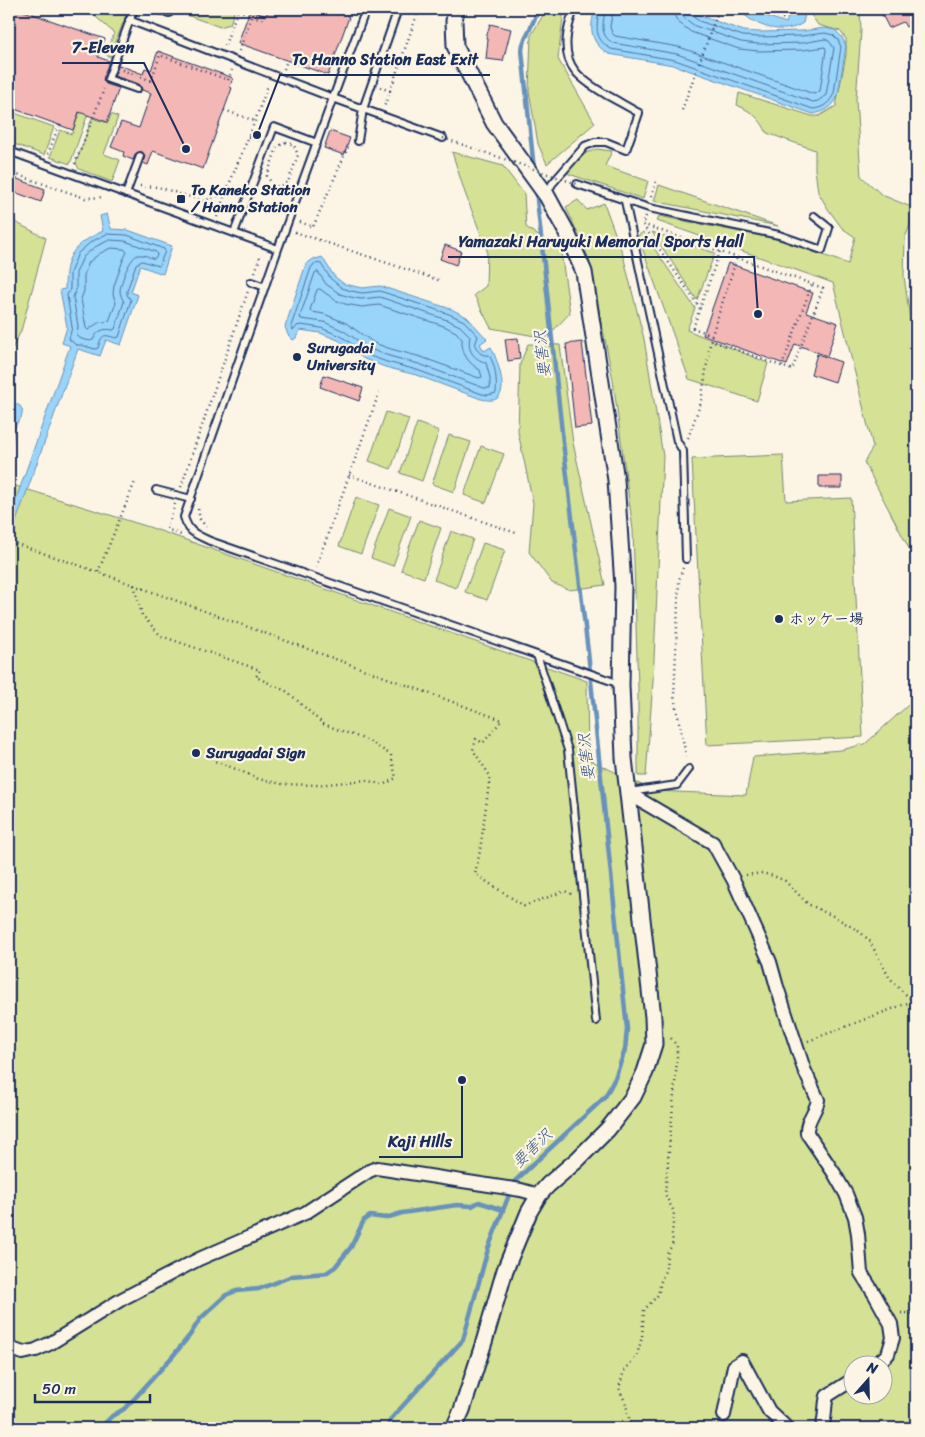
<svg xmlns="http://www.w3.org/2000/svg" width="925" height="1437" viewBox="0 0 925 1437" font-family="Sriracha,'Klee One',sans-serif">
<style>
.green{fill:#d5e194;stroke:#788879;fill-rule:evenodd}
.water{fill:#99d4fa;stroke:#6792bc}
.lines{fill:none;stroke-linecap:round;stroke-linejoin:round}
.shore{stroke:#4d719c;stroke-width:1}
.stream{stroke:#6792bc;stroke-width:4.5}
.building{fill:#f3b7b5;stroke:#1b2f5e}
.service-casing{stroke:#1b2f5e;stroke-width:10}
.minor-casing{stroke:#1b2f5e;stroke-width:16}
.tertiary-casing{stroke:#1b2f5e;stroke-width:19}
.path{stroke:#1b2f5e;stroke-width:2.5;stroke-dasharray:1 4;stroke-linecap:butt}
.service{stroke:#fcf5e5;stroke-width:6}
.minor{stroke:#fcf5e5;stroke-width:12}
.tertiary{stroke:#fcf5e5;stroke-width:15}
.path-bridge{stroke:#1b2f5e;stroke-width:2.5;stroke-dasharray:1 4;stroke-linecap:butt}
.poi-dot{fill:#1b2f5e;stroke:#fcf5e5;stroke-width:2}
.labels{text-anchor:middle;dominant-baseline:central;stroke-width:4.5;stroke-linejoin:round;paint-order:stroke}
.poi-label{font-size:15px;font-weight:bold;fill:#1b2f5e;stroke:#fcf5e5;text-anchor:start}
.water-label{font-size:16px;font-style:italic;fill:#3a5885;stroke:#fcf5e5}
.leader{fill:none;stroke:#1b2f5e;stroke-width:2}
.callout-dot{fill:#1b2f5e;stroke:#fcf5e5;stroke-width:2}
.callout-label{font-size:16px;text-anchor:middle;font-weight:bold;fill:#1b2f5e;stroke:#fcf5e5;stroke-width:4.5;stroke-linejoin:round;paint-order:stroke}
</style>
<rect width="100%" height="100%" fill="#fcf5e5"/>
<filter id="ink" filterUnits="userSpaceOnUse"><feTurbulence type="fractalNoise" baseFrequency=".02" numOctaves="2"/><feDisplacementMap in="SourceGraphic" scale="10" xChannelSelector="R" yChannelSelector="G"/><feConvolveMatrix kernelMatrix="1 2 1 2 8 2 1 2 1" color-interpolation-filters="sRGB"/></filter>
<g filter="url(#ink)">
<path class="green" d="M87 9H127L128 10 110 57 106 55 114 33Z
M174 9H235L230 24 220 27 175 11Z
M547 9H564L558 59 595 123 547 164 538 144 529 91 531 35Z
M807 9H860L861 31 856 100 861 176 882 195 916 209 905 238 904 276 916 362V562L864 462 873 447 833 283 657 221 659 216 781 240 848 264 855 237 842 228 828 209 818 192 815 169V150L767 133C760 118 752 112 737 105L739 93 812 116H819L836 106 846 55V39L840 31 818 25Z
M86 94 94 97 70 164 50 157 60 130 72 134Z
M9 111 54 127 44 155 9 142Z
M111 114 118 117 104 154 120 160 112 182 79 169 76 163 92 118 108 123Z
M597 149 612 151 605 166 648 181 643 199 566 173 586 153Z
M452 152 503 166 524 194 526 227 561 252 570 313 546 338 491 328 474 295 486 286 487 250 465 193Z
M659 185 778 226 654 201Z
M578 200 587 210 604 203 623 255 644 339 663 456 653 681 646 776H638V688L633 530 613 380 589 259 566 207Z
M9 219 46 238 21 331 9 355Z
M643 232 695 308 687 330 768 363 757 401 689 379 638 236Z
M652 232 715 253 697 300Z
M528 344 560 345 573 443 605 585 570 590 552 583 529 552 533 503 518 432 520 364Z
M386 412 409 419 391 469 369 461Z
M417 423 439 431 422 481 400 473Z
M449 435 471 442 454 492 432 484Z
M481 446 504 454 486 503 464 495Z
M783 455 786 501 851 498 863 737 707 745 692 459Z
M9 484 149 527 587 681 588 759 654 791 746 795 753 757 841 750 865 744 916 698V1428H9ZM852 1364H882V1394H852Z
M356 497 379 505 361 554 339 546Z
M389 508 411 516 393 566 371 558Z
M419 520 441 528 424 578 401 570Z
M451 531 473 539 456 588 434 580Z
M483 543 505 550 487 600 465 592Z"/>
<path class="water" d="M595 9H689L701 16 744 31 759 32 802 31 825 28 835 30 842 37 846 46 838 95C834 107 825 112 813 114L673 65 609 54C590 43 589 29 595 9Z
M739 9H746L786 23 791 9H804L805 14 803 23C784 36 753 27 739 9Z
M107 214 111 229 128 230 172 246 163 274 140 266 131 292 138 295 121 345 106 340 100 356 78 349 9 541V519L70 346 62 343 67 327 60 290 65 289C65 255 73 245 103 231L100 216Z
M322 257 334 276 344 284 362 288 380 286 451 309 467 317 487 339 480 344 484 351 491 347C496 357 510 392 496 399 492 401 486 400 481 399L416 375 385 367 364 359 338 340 320 333 300 330 296 338 293 340 288 335 285 327 306 264 315 258 316 259Z
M12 402 20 406C22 409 23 410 22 414 22 419 18 420 16 425 11 432 14 441 9 449V403Z"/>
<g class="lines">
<path class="shore" d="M599 9C597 27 593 38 611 49L675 60 813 109C823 108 830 103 834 93L841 47 838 40 833 35 825 33 802 36 758 37 743 36 699 21 689 14 688 9
M605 9C604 23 598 34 613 43L677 54 813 102 818 101 826 95 834 48 829 41 825 39 802 43 758 44 741 42 695 26 684 18 681 9
M613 9 610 27 612 33 615 36 679 47 814 94 820 91 826 50 825 47 803 50 759 51 739 49 691 32 678 22 674 15V9
M107 234 127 235 164 249 165 251 159 266 142 261 136 264 127 291V295L131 300 119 337 116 338C103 334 102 334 98 348L95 349 81 345H76L69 339 72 327 67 295 70 289V273L78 253 91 242Z
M110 240 125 241 156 252 157 255 154 259C149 257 144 254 138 255 130 257 121 282 120 290 120 295 122 298 124 302L115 329 113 330C103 328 97 331 93 340 90 342 79 339 77 336L78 326 73 297 76 290V273L83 257 95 247Z
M111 248 124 249 127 252 123 260 114 286 113 294 116 303 109 321 98 323 88 330 86 328 81 299 84 291V275L89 262 99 254Z
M321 264 331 279 342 288 351 291 362 293 380 291 449 314 464 321 478 336 475 345C478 352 481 356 489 355 496 366 497 381 496 393L488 395 482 394 417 370 387 362 367 355 341 336 321 328 301 325 297 326 294 330 292 329 291 326 311 268 314 264Z
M318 272 326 284 340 294 350 297 361 299 380 297 447 320 460 326 470 336C467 351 473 358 486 363L490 378V388H484L419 364 389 356 370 349 344 331 324 322 301 319 300 316 315 273Z
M320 289 335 300 345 304 362 307 379 305 444 326 456 332 462 339C461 353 468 363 480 370L482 377 479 378 421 357 391 349 374 343 346 323 324 314 312 312 310 310 317 290Z"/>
<path class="stream" d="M534 170 522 50 523 44 539 9
M103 1428 104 1424 112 1416 124 1409 135 1398 172 1357 190 1335 200 1319 226 1295 236 1291 259 1289 292 1276 326 1273 335 1267 351 1247 364 1220 370 1216 386 1218 402 1213 457 1205 472 1206 479 1202 503 1210
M387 1428 391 1419 398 1411 463 1340 488 1249 514 1182 605 1097 615 1078 625 1050 627 1029 588 652 563 442 536 190"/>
</g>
<path class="building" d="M9 9H18L105 39 98 57 109 61 103 80 106 84 119 88 107 122 79 112 73 130 9 107Z
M268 9H349L347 16 349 17 328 75 238 43 250 10 266 16Z
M879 9H916V22L906 27 903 22 889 28Z
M490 24 511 29 503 61 486 59 488 39 486 38Z
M158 51 233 78 230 87 232 88 203 169 153 151 148 165 143 163 145 156 142 152 136 153 133 160 123 156 124 152 111 147 121 122 139 128 151 93 142 90 141 86 139 84 114 76 119 65 143 74 145 68 151 70Z
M330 131 350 138 344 155 324 148Z
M9 176 45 189 41 202 9 190Z
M445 245 461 251 456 265 440 259Z
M728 263 813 293 806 312 838 323 827 356 795 344 787 365 703 335Z
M518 338 520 359 508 361 505 339Z
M582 342 592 426 575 428 566 344Z
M817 354 841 362 835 382 811 374Z
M324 375 363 388 359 401 320 387Z
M819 476H842V488H819Z"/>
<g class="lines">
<defs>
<path id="service" d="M134 9 108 79 137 89
M157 9 169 13 170 9
M366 9 333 98 443 138
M129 20 333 98 278 249 184 517C189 533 195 534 210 541L620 684
M358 141 363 109 398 9
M9 151 278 249
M577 184 649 208 779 235 822 250 829 228 814 216
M126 194 140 156
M547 194 552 184 585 146 595 142H606L626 150 639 113C628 107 616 100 605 94 580 79 563 67 567 36 568 26 571 18 574 9
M625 201 677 441 683 451 686 559
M234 233 274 127 317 143
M251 282 265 287
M156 490 191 499
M537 655 568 750 596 1021
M629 792 677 785 689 769"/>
<path id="minor" d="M628 793 713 843 734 881 770 962 777 987 804 1069 818 1100C816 1112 806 1120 807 1133L834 1173 846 1194 855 1217 858 1234 861 1273 875 1295 891 1324 893 1338 888 1354 877 1364
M9 1348 23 1353 36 1350 51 1343 122 1299 199 1259 305 1213 369 1171 377 1168 521 1190 539 1195
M724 1415 734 1366 742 1361 769 1411 787 1428
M822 1428C826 1417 824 1407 827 1396L852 1380"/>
<path id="tertiary" d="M454 1428 462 1410 484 1342 505 1270 529 1212 539 1195 548 1185 577 1160 608 1129 633 1097 645 1072 654 1044 653 1017 624 758 621 685 623 586 616 480 584 272 566 231 547 196 494 123 455 46 454 21 456 9"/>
</defs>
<use href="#service" class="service-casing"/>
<use href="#minor" class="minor-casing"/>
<use href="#tertiary" class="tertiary-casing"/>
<path class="path" d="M759 9 785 19 790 9
M238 10 264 20
M225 45 238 9
M239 51 252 15
M284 69 287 60
M122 70 155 82
M151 81 160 55 228 80 232 70
M380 87 390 91 384 107
M390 91 419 9
M224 110 255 121
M682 110 719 9
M248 137 259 140
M286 142 294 145 298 155 288 182 278 187 272 184 267 176 277 147Z
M48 154 59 125
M75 164 104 89
M9 172 85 198 103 197
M140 186 158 187 204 201 217 196 228 187 255 121 268 85
M651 197 656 182
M646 216 642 224 823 288 792 370 710 340
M217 217 227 189
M300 222 313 227 349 145
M643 225 700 308
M295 232 441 281
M255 272 260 258 257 254
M712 335 693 328 720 251
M782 366 812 284
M688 438 701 402 711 338 737 257
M349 475 519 534
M181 487 248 291
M175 504 167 529 181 535
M198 509 200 519 206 527
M9 562 11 542 98 572 502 720 483 743 476 739 473 750 490 776 480 851 475 874 524 906 565 891 573 895
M316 567 379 393
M683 568 679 580 674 697 687 760
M98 572 135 482
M134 585 142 615 161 636 260 670 256 677 288 692 323 724 369 741 391 755 396 778 383 785 366 780 317 785 282 784 258 779 241 771 212 760
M746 875 762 873 774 876 785 881 808 904 835 917 860 932 869 940 889 977 901 990 913 1001
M808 1041 913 1001 916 1003
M901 1313H910L916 1316
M631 1428 626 1404 619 1388 624 1371 637 1355 642 1337 644 1310 658 1295 661 1281 666 1268 667 1254 673 1243 672 1234 674 1212 665 1194 677 1061V1046L670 1037 669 1038"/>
<use href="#service" class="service"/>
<use href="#minor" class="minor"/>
<use href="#tertiary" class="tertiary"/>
<path class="path-bridge" d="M443 138 577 184"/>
</g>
</g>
<g class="poi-dot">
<rect x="176" y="194" width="10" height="10" rx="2.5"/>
<circle cx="297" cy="357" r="5"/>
<circle cx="779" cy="619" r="5"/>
<circle cx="196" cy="753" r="5"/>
</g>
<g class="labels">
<g class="poi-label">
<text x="191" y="190">To Kaneko Station<tspan x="191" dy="17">/ Hanno Station</tspan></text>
<text x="307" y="348">Surugadai<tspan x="307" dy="17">University</tspan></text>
<text x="789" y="619">ホッケー場</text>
<text x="206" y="753">Surugadai Sign</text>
</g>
<g class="water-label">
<text transform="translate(542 354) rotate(-96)">要害沢</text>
<text transform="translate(586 757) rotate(-96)">要害沢</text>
<text transform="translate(532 1148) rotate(-43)">要害沢</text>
</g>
</g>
<path class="leader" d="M186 149L144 63H62M257 135L280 75H490M758 314L754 257H448M462 1080L462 1157H379"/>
<g class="callout-dot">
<circle cx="186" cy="149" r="5"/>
<circle cx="257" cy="135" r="5"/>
<circle cx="758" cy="314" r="5"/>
<circle cx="462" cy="1080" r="5"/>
</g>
<g class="callout-label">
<text x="103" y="53">7-Eleven</text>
<text x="385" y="65">To Hanno Station East Exit</text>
<text x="601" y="247">Yamazaki Haruyuki Memorial Sports Hall</text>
<text x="420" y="1147">Kaji Hills</text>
</g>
<rect width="925" height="1437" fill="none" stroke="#fcf5e5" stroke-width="30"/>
<rect x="15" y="15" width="895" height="1407" fill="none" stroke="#1b2f5e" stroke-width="2" filter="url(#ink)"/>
<g transform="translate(868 1380) rotate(20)"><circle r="24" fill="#fcf5e5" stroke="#a2a6af"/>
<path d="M0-4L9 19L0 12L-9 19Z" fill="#1b2f5e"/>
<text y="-8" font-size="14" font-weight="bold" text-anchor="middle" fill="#1b2f5e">N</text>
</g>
<path d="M35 1394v8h115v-8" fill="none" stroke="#1b2f5e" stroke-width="2.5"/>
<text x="42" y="1394" font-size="15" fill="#1b2f5e" stroke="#fcf5e5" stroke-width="4" paint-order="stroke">50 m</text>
</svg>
